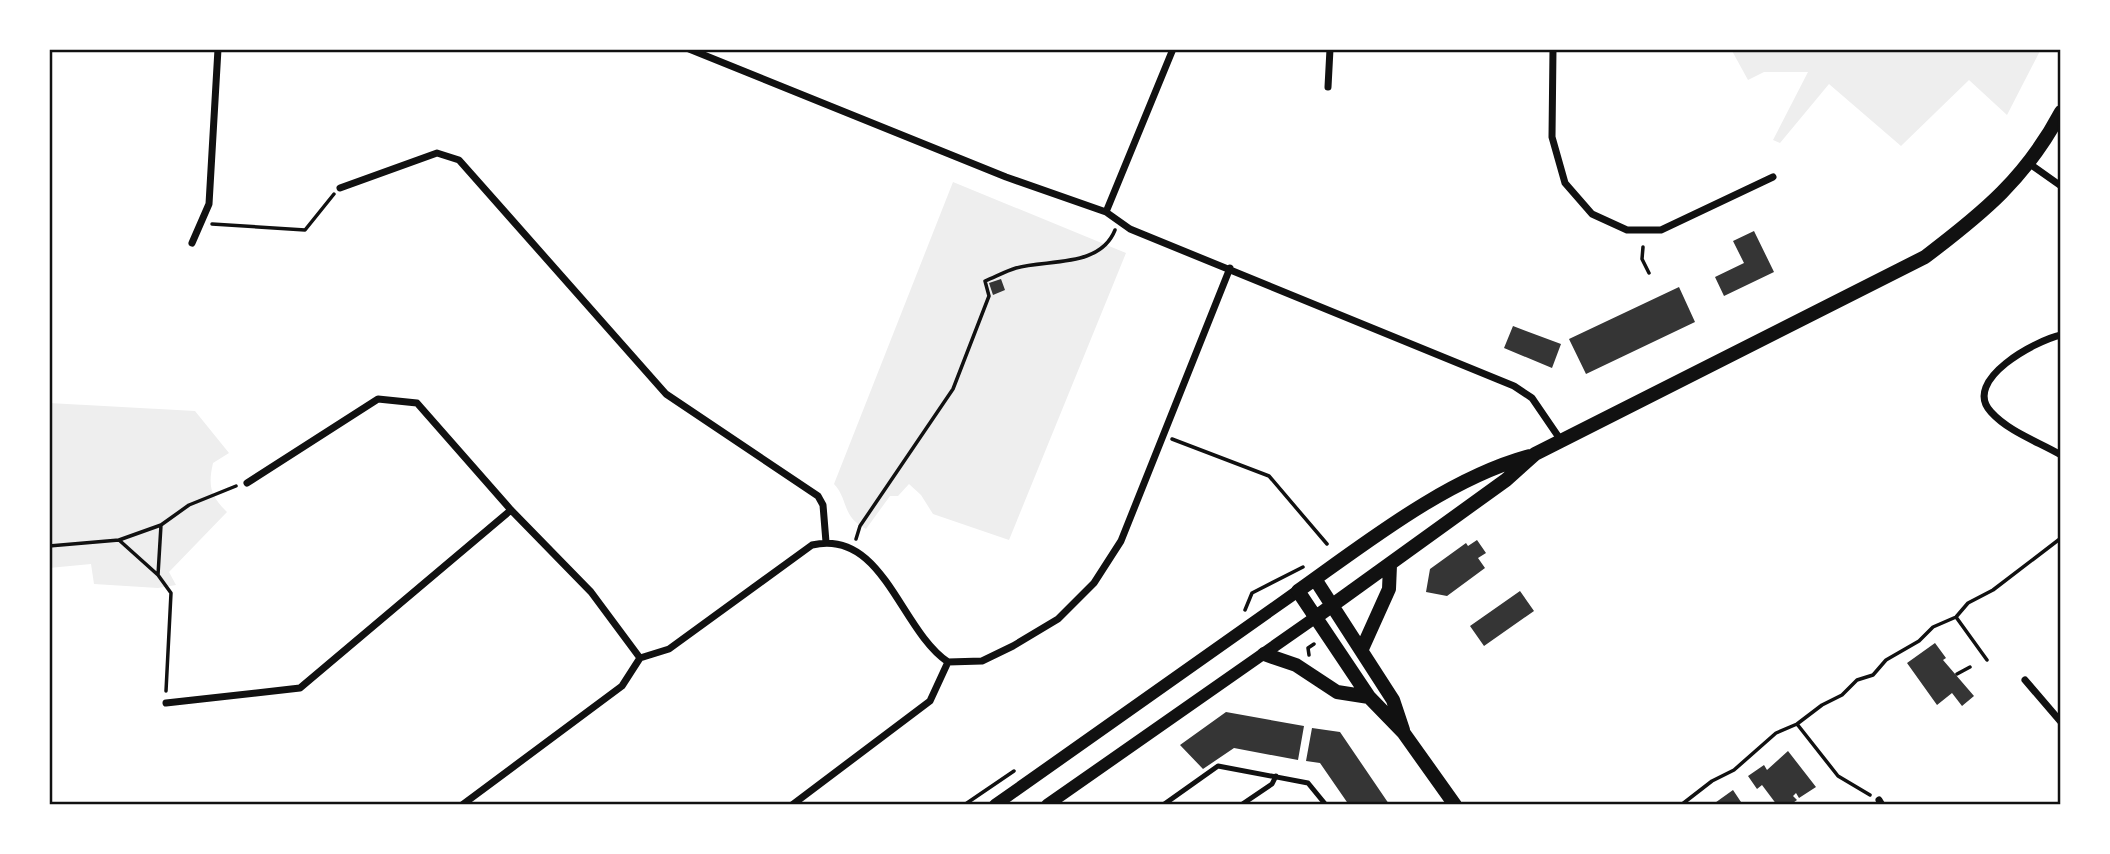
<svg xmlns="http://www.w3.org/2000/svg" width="2110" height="854" viewBox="0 0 2110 854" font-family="'Exo 2',sans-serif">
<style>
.green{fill:#eee}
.building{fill:#353535}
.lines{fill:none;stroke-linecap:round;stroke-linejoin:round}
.path{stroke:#111;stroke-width:3.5}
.service{stroke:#111;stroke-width:5}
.minor{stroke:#111;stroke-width:7}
.tertiary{stroke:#111;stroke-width:12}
.secondary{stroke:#111;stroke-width:14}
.neatline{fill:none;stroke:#111;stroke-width:2.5}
</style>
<rect width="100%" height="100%" fill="#fff"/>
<path class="green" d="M1731 49H2041L2007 115 1969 80 1901 146 1829 84 1780 143 1773 140 1808 72H1764L1748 80Z
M953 182 1126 253 1009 540 933 514 921 495 909 484 898 496H890L866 529C841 516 849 500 834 484Z
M49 403 195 411 229 453 213 463C208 486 210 495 227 512L169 572 176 585 158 588 94 584 91 564 49 568Z"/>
<path class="building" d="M1754 231 1774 272 1724 296 1715 277 1744 263 1733 241Z
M1001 279 1005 290 993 295 989 283Z
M1679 287 1695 322 1586 374 1569 339Z
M1513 326 1561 344 1552 368 1504 348Z
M1477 540 1486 553 1478 558 1485 568 1447 596 1426 592 1430 569 1466 543 1468 546Z
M1520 591 1534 611 1484 646 1470 626Z
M1935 643 1946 658 1943 660 1974 696 1962 706 1952 693 1937 705 1907 663Z
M1226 712 1304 726 1298 760 1234 748 1203 769 1180 745Z
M1312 728 1340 732 1389 804 1349 805 1320 763 1306 761Z
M1788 751 1816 787 1799 798 1796 793 1793 796 1797 800 1790 805H1777L1762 785 1757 789 1748 776 1764 765 1767 770Z
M1733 790 1743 805H1712Z"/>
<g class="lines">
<path class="path" d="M212 224 305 230 334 194
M1643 247 1642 259 1649 273
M1172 439 1269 476 1327 544
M161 525 189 505 236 486
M856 539 860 526 953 389 989 296 985 281C995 277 1006 271 1016 268 1048 259 1100 268 1115 230
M119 540 161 525 158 575
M49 546 119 540 158 575 171 593 166 691
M1245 610 1252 593 1303 567
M1956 617 1987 660
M1309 655 1308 648 1314 644
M1957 674 1970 667
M1797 724 1838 776 1870 795
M964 805 1014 771
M1681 805 1712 781 1734 770 1776 733 1797 724 1822 705 1842 695 1857 680 1873 675 1886 660 1919 641 1933 627 1956 617 1968 603 1993 590 2061 538"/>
<path class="service" d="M1163 805 1218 766 1308 783 1326 805
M1241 805 1272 784 1276 776"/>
<path class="minor" d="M689 49 1006 177 1106 212 1130 229 1514 386 1532 398 1560 439
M1553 49 1552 137 1565 183 1592 214 1627 230H1661L1773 177
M1328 87 1330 49
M2030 164 2061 186
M340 188 437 153 459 160 666 394 818 496 823 505 826 542
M1106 212 1173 49
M192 243 209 204 218 49
M2061 335C2037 340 1961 380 1991 412 2009 432 2039 442 2061 455
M247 483 378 399 417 403 511 510 591 592 640 658
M2025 680 2061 722
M166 703 300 688 511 510
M1879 800 1882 805
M462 805 622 686 640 658 669 649 812 545C883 528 900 630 948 662L982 661 1013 646 1058 619 1094 583 1121 541 1230 268
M792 805 930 701 948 662"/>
<path class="tertiary" d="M995 805 1298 591
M1047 805 1316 617"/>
<path class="secondary" d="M1315 579 1393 700 1403 730
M1316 617 1506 480 1535 454 1925 257C1983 213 2026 178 2061 112
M1362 649 1389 589 1390 565
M1264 654 1296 665 1337 692 1369 697
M1455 805 1403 732 1369 697 1298 591C1367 542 1448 478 1530 456"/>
</g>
<rect width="2110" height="854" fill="none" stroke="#ffffff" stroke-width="102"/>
<rect x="51" y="51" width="2008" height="752" class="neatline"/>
</svg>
